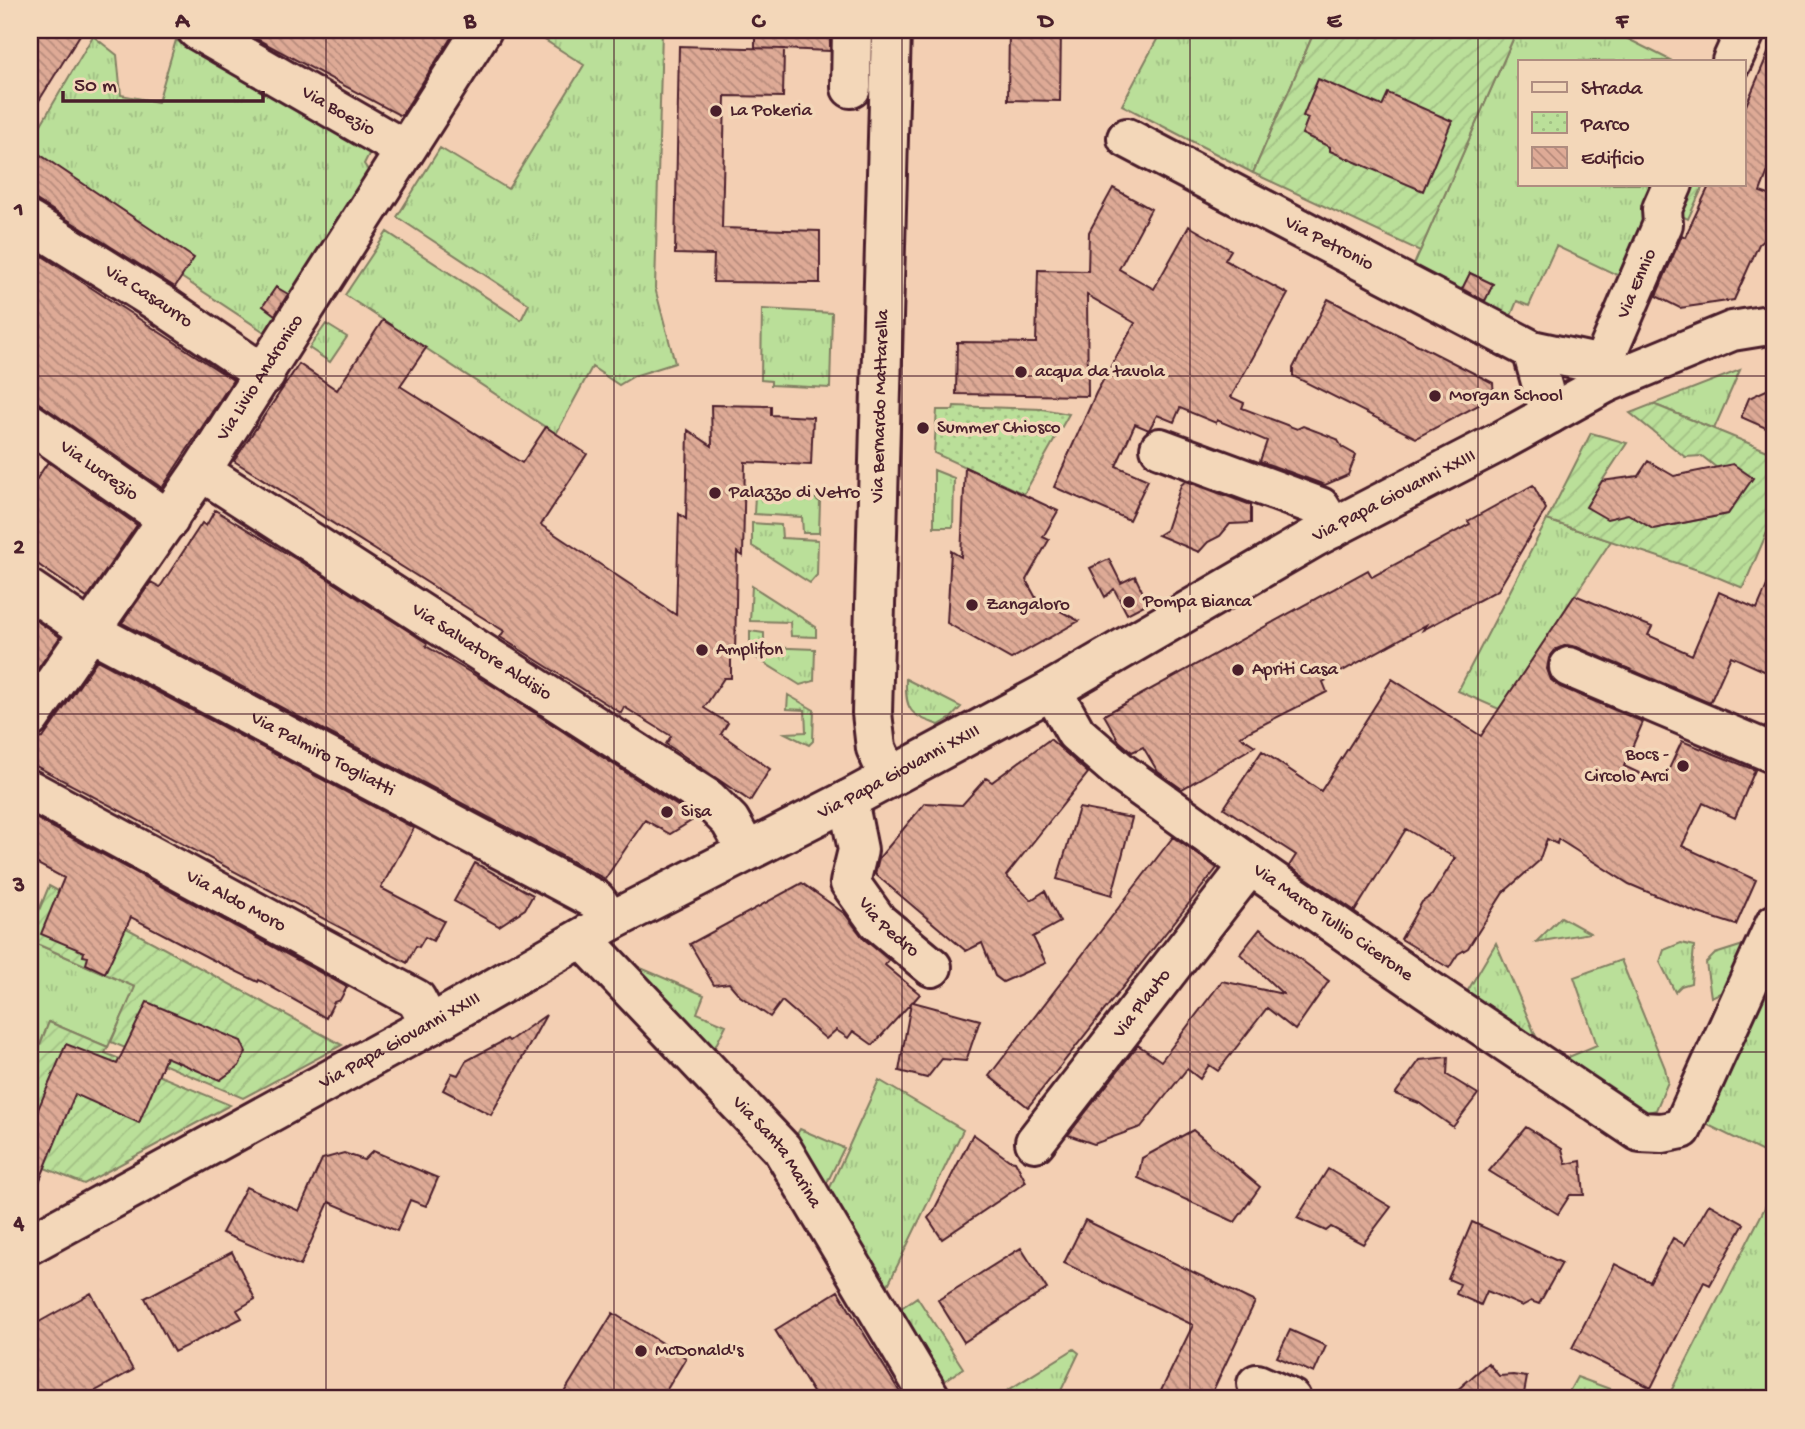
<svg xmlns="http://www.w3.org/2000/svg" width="1805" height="1429" viewBox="0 0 1805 1429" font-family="'Gochi Hand',sans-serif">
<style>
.grass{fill:url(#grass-tufts);stroke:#827f62;stroke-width:2}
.park{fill:url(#park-dots);stroke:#827f62;stroke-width:2}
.garden{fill:url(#garden-furrows);stroke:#827f62;stroke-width:2}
.building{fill:url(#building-back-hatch);stroke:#4a1f2b;stroke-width:2}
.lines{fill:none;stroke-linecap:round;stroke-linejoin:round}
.minor-casing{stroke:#4a1f2b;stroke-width:44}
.minor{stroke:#f3d7b9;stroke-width:38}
.grid{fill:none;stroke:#4a1f2b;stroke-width:2;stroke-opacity:0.55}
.poi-dot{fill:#4a1f2b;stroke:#f3d7b9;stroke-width:2.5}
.labels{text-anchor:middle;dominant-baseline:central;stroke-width:7;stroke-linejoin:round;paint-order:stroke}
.street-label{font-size:19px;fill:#4a1f2b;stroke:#f3d7b9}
.poi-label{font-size:19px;fill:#4a1f2b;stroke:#f3d7b9;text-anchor:start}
.neatline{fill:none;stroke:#4a1f2b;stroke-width:2.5}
.grid-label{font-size:23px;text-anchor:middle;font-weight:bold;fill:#4a1f2b}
</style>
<defs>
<pattern id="grass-tufts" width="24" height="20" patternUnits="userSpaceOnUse" patternTransform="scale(1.75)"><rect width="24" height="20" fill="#badf99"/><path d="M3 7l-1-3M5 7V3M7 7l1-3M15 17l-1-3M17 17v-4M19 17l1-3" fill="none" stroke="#a1bf84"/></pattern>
<pattern id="park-dots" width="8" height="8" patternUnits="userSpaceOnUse" patternTransform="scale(1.75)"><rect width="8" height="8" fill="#badf99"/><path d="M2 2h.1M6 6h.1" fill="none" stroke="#a1bf84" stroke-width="1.8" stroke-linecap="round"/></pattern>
<pattern id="garden-furrows" width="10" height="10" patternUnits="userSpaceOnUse" patternTransform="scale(1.75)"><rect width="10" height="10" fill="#badf99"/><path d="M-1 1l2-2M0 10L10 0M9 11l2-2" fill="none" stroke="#a1bf84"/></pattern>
<pattern id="building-back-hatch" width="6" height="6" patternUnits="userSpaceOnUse" patternTransform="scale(1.75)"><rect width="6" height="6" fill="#deaa96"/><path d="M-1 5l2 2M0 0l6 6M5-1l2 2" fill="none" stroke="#b68a7b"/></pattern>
</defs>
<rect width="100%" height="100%" fill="#f3cfb3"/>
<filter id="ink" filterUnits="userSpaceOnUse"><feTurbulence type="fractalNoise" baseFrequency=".0143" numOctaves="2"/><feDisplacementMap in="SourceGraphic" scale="14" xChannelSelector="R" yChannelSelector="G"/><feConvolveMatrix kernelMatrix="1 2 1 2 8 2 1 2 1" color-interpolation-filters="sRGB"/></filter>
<g filter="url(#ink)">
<path class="grass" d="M529 30H662L655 288 675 363 634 376 619 385 592 367 556 434 345 295 387 232 521 320 529 304 397 217 440 148 508 189 584 65Z
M1162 30H1315L1253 173 1122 105Z
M1517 30H1620L1618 34 1672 61H1520V184H1661L1621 277 1556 246 1529 306 1517 301 1508 323 1481 309 1493 284 1470 273 1458 298 1409 276Z
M93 36 117 55 121 95 158 102 176 40 372 148 364 164 372 176 293 298 276 287 263 306 283 320 272 337 181 277 193 258 30 148V143Z
M762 309 832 313 830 388 771 385V381L761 380Z
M326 324 347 337 330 362 309 348Z
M1740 370 1714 429 1653 404Z
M934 470 954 478 953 527H934Z
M755 495 811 496 820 502 819 533H803L802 517 754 514Z
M1547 520 1611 541 1499 709 1458 691Z
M752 523 781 525 782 538 818 540 817 575 810 583 752 546Z
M752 586 816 627V637L791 636 790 622 750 621Z
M750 631 764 633V647L815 649 814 681 800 685 750 654Z
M906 679 961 707 951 718 939 725C910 715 905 711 906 679Z
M788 695 814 710 813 741 809 745 785 733 806 732 805 710 787 709Z
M1561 917 1590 933 1536 942Z
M30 941 136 987 108 1047 49 1022 30 1070Z
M1753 942 1732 988 1711 997 1706 963 1715 954Z
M1496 943 1538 1041 1467 992Z
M1681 943 1694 946 1691 983 1681 986 1675 992 1660 962 1664 950Z
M1621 960 1665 1068 1668 1082 1656 1110 1645 1113 1564 1059 1597 1045 1574 977Z
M629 963 704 995 697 1013 726 1025 713 1051Z
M1775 972V1158L1706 1124Z
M879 1080 963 1130 888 1285 828 1192Z
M800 1129 844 1148 826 1185 796 1136Z
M1775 1188V1399H1667Z
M917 1297 963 1368 943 1382 897 1311Z
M1074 1349 1079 1353 1057 1399H994Z
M1577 1377 1637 1399H1565Z"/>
<path class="park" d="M954 406 1042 409 1069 414 1024 494 934 453 937 410H953Z"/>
<path class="garden" d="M1315 30H1517L1420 251 1253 173Z
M1684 184H1704L1688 219 1671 211Z
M1653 404 1775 454V514L1743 588 1710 574 1547 520 1591 433 1627 443 1602 481 1618 507 1653 529 1728 514 1752 478 1717 468 1702 456 1685 457 1630 413Z
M49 886 342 1045 243 1098 111 1042 135 987 30 941V932Z
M49 1022 108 1047 105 1053 230 1105 84 1184 30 1162V1070Z"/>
<path class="building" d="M30 30H83L30 115Z
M240 30H456L401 116Z
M755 30H830V51L755 48Z
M1009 30H1061L1060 101 1008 100Z
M1775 37V153L1760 192 1775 197V230L1759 244 1734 300 1680 308 1656 296 1682 235 1685 237 1710 184H1744V110Z
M679 46 784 49 783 97 725 96 722 228 820 231V283L713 282 714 255 675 254Z
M1318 79 1382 106 1388 93 1452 121 1423 191 1330 151V147L1302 134 1308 118 1303 116Z
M30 148 194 258 175 287 30 196Z
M1113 188 1151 209 1119 269 1154 289 1189 226 1231 250 1225 260 1288 294 1231 397 1244 403 1242 408 1297 429 1303 426 1337 439 1342 447 1356 455 1348 475 1325 485 1260 461 1267 441 1217 420 1216 423 1180 408 1174 422 1157 415 1149 430 1135 424 1116 466 1148 480 1129 520 1054 487 1096 393 1135 323 1087 295 1088 396 956 394 957 342 1036 343 1038 270 1088 271 1089 232Z
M30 248 233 380 162 488 30 397Z
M1470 273 1493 284 1485 301 1462 289Z
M276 287 288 294 275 315 263 306Z
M1328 299 1493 383 1494 397 1416 438 1293 376V368Z
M383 320 426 348 400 386 522 463 546 427 587 454 541 525 676 615 679 514 686 519 688 430 712 446 711 405 771 406V415L813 417 811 465 745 462 743 556 737 552 735 655 731 652V678H724L704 708 728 723 721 734 770 769 750 801 666 744 671 736 624 707 621 713 562 676 500 637 504 631 234 461 299 364 337 390Z
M1775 386V432L1741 417 1749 398Z
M1648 461 1674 476 1733 464 1753 478 1728 514 1653 529 1628 514 1607 519 1586 507 1602 481 1638 476Z
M48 462 137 525 87 598 30 559V489Z
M965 467 1058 511 1043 537 1049 540 1026 580 1036 598 1079 621 1011 659 947 623 951 551 961 557Z
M1186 481 1251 505V523L1230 524 1220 536 1208 542 1199 552 1158 535 1166 530 1181 485Z
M1533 485 1546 509 1498 590 1423 630 1426 625 1323 682 1327 692 1240 736 1255 746 1182 789 1158 772 1143 747 1132 752 1119 741 1104 715 1368 570 1372 577 1470 524 1468 521Z
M215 510 319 573 427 643 426 646 498 689 696 818 670 834 645 820 605 879 122 623 151 582 160 587 202 523 206 526Z
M1109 559 1121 583 1135 576 1148 603 1127 614 1114 589 1105 597 1090 568Z
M1775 567V676L1731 656 1710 703 1577 647 1567 645 1556 649 1549 658 1547 669 1551 680 1560 687 1643 722 1624 766 1662 784 1682 741 1755 770 1735 818 1703 803 1682 846 1756 880 1736 925 1695 912 1629 884 1558 839 1557 844 1547 839 1539 861 1503 893 1468 948 1458 954 1449 968 1401 939 1422 902 1432 895 1455 858 1406 829 1355 911 1289 866 1296 855 1224 808 1262 751 1321 791 1392 679 1481 736 1575 595 1652 627 1648 635 1692 655 1719 592 1757 609Z
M30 616 60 637 30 680Z
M97 660 414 828 381 888 444 921 433 941 425 937 419 947 416 946 407 963 30 763V740L43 738Z
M1050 739 1088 773 1006 876 1031 900 1045 891 1060 922 1033 937 1046 963 1003 982 995 976 982 943 966 951 875 874 879 858 925 803 962 805 986 778 992 782Z
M1079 808 1132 818 1112 895 1057 879Z
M30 815 347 987 340 1000 334 1002 326 1018 259 980 258 982 209 958 131 917 105 973 86 964 88 957 83 956 84 952 41 934 64 878 30 860Z
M1173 837 1217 868 1028 1107 989 1076Z
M475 863 533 895 525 909 499 926 454 901Z
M802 883 845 914 864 939 889 960 885 965 920 994 913 1002 980 1020 966 1061 942 1059 927 1078 899 1071 911 1003 873 1045 853 1031 848 1038 836 1030 826 1039 782 1001 770 1017 740 996 729 983 714 985 690 944Z
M1260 929 1329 981 1295 1030 1267 1008 1218 1071 1209 1065 1200 1079 1187 1069 1141 1127 1094 1144 1068 1135 1138 1045 1161 1061 1222 981 1283 994 1240 954Z
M147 1002 241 1041 246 1052 239 1066 220 1080 166 1057 139 1123 75 1094 30 1204V1112L36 1114 66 1044 117 1064Z
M546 1015 491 1115 443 1090 452 1073 458 1075 466 1061 507 1039 509 1041Z
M1448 1057 1447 1075 1478 1094 1453 1127 1419 1103 1395 1094 1420 1060Z
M1526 1127 1562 1149 1566 1164 1581 1161 1584 1195H1570L1558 1214 1489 1171Z
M1193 1130 1260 1187 1235 1222 1138 1178 1142 1158Z
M973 1134 1009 1160 1015 1161 1026 1182 942 1239 928 1218 933 1212Z
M373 1151 438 1178 426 1206 410 1200 397 1231 329 1202 300 1266 222 1233 246 1187 299 1211 322 1159 344 1153 364 1160Z
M1328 1169 1391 1207 1363 1244 1331 1227 1326 1231 1297 1218Z
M1709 1204 1744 1224 1710 1285 1704 1282 1651 1388 1572 1348 1615 1264 1650 1282 1673 1238 1685 1245Z
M1085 1220 1255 1302 1209 1399H1157L1193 1325 1064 1263Z
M1472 1222 1562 1263 1539 1304 1531 1301 1522 1306 1487 1291 1481 1305 1456 1294 1460 1284 1448 1279Z
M1021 1248 1047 1289 964 1342 938 1300Z
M232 1252 255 1299 237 1310 242 1318 174 1352 145 1298Z
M838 1291 904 1399H817L775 1330Z
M91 1293 133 1370 81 1399H35L30 1390V1327Z
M613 1313 686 1358 661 1399H560Z
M1290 1330 1326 1346 1314 1373 1277 1357Z
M1488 1363 1499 1376 1513 1375 1527 1377 1523 1399H1447Z"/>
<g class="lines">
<defs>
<g id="minor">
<path id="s1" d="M197 30 405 150"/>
<path d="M1732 61 1746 30"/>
<path d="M851 88 852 30"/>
<path id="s2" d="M1127 138 1532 350 1602 365"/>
<path id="s3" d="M30 222 158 302 265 375"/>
<path d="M1532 350 1550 414"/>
<path id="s4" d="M1606 383 1602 365 1663 224 1662 209 1673 184"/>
<path id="s5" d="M30 423 169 520"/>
<path d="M1160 448 1320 507 1333 528"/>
<path id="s6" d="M201 471 708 799 730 821 747 851"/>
<path id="s7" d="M30 590 90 631 596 900 611 921"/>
<path d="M1569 667 1775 754"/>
<path id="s8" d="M1052 690 1076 733 1123 774 1250 865 1427 989 1640 1132 1662 1133 1682 1129 1775 924"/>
<path id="s9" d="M30 718 201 471 482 30"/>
<path id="s10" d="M889 777 876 748 872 713 891 30"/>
<path id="s11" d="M30 790 416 999 430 1025"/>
<path id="s12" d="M848 800 858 850 850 883 878 922 932 967"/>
<path id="s13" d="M582 938 782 1149 931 1399"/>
<path id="s14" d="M1035 1142 1250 865"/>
<path id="s15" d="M30 1244 430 1025 611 921 848 800 1052 690 1315 537 1503 440 1606 383 1732 331 1775 324"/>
<path d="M1257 1384 1291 1399"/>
</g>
</defs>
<use href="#minor" class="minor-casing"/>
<use href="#minor" class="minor"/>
</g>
</g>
<path class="grid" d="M326 30V1399M614 30V1399M902 30V1399M1190 30V1399M1478 30V1399M30 376H1775M30 714H1775M30 1052H1775"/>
<g class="poi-dot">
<circle cx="716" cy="111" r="7"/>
<circle cx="1021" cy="372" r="7"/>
<circle cx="1435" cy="396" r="7"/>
<circle cx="923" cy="428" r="7"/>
<circle cx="715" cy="493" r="7"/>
<circle cx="1129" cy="602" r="7"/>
<circle cx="972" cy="605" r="7"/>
<circle cx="702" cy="650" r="7"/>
<circle cx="1238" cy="670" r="7"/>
<circle cx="1683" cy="766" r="7"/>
<circle cx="667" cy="812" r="7"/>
<circle cx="641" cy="1351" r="7"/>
</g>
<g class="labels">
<g class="street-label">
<text stroke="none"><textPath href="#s1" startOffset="163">Via Boezio</textPath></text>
<text stroke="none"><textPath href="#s2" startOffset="228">Via Petronio</textPath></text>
<text stroke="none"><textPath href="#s4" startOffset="107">Via Ennio</textPath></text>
<text stroke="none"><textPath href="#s3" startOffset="140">Via Casaurro</textPath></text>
<text stroke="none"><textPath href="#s9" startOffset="411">Via Livio Andronico</textPath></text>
<text stroke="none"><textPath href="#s10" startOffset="374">Via Bernardo Mattarella</textPath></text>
<text stroke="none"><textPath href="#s5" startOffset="84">Via Lucrezio</textPath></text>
<text stroke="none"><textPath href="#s15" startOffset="1556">Via Papa Giovanni XXIII</textPath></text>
<text stroke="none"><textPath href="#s6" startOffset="334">Via Salvatore Aldisio</textPath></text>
<text stroke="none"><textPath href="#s7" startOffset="336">Via Palmiro Togliatti</textPath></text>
<text stroke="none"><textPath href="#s15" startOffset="989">Via Papa Giovanni XXIII</textPath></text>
<text stroke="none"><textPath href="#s11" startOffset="234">Via Aldo Moro</textPath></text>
<text stroke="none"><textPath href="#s8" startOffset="369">Via Marco Tullio Cicerone</textPath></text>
<text stroke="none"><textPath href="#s12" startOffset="144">Via Pedro</textPath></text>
<text stroke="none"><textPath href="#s14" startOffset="175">Via Plauto</textPath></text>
<text stroke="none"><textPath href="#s15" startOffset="422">Via Papa Giovanni XXIII</textPath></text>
<text stroke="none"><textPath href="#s13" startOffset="290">Via Santa Marina</textPath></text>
</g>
<g class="poi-label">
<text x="730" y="111">La Pokeria</text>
<text x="1035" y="372">acqua da tavola</text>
<text x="1449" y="396">Morgan School</text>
<text x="937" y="428">Summer Chiosco</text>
<text x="729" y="493">Palazzo di Vetro</text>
<text x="1143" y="602">Pompa Bianca</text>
<text x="986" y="605">Zangaloro</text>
<text x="716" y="650">Amplifon</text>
<text x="1252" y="670">Apriti Casa</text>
<text x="1669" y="755" text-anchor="end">Bocs -<tspan x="1669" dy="22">Circolo Arci</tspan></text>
<text x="681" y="812">Sisa</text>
<text x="655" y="1351">McDonald's</text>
</g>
</g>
<rect width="1805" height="1429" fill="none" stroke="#f3d7b9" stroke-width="77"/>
<rect x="1518" y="60" width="228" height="126" fill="#f3d7b9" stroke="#af8d80" stroke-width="2"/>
<rect x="1532" y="82" width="35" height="10" fill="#f3d7b9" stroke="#af8d80" stroke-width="2"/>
<text x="1581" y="94" font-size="21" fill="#4a1f2b">Strada</text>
<rect x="1532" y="112" width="35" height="21" fill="url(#park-dots)" stroke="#af8d80" stroke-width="2"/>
<text x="1581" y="130" font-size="21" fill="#4a1f2b">Parco</text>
<rect x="1532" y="147" width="35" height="21" fill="url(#building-back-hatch)" stroke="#af8d80" stroke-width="2"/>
<text x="1581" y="164" font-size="21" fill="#4a1f2b">Edificio</text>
<path d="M63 91v10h200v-10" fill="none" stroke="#4a1f2b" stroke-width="3.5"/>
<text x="74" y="91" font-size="21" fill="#4a1f2b" stroke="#f3d7b9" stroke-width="5" paint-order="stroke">50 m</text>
<rect x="38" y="38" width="1728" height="1352" class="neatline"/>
<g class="grid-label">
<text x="182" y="27">A</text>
<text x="470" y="27">B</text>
<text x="758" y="27">C</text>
<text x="1046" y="27">D</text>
<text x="1334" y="27">E</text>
<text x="1622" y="27">F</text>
<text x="19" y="215">1</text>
<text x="19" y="553">2</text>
<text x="19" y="891">3</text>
<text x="19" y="1229">4</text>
</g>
</svg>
